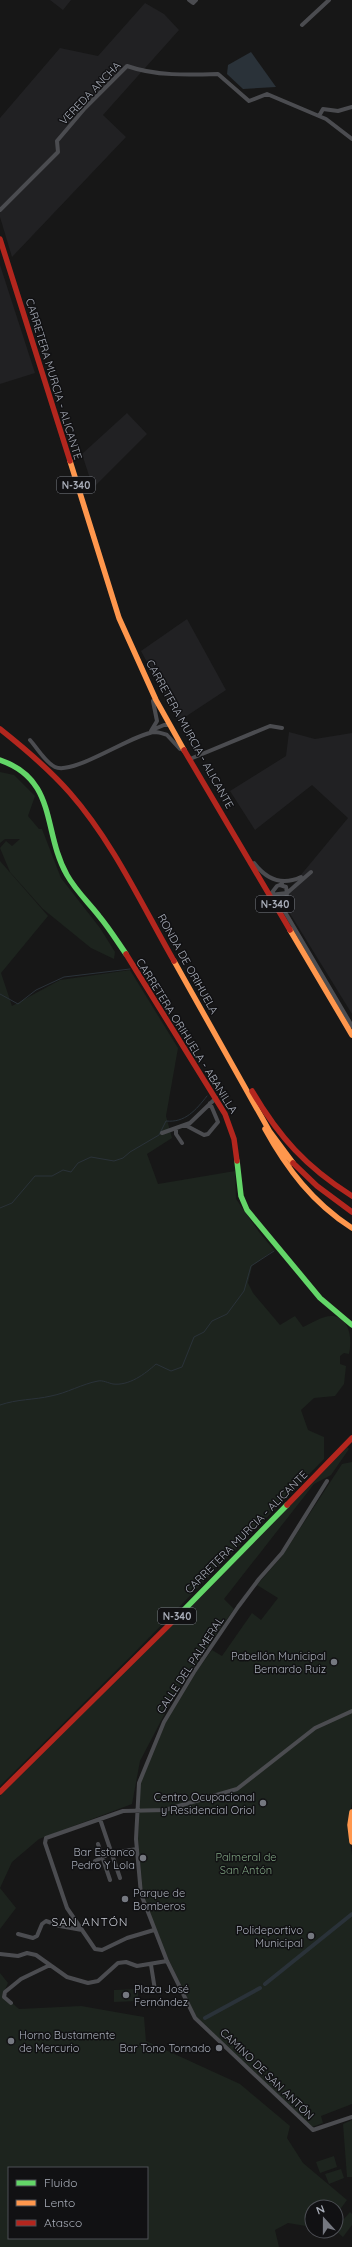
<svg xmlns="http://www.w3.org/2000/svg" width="352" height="2247" viewBox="0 0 352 2247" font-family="Quicksand,sans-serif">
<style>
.built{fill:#212123}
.green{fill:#1d241e;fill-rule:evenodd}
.water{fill:#2a3239}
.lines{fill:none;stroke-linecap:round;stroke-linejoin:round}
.stream{stroke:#2a3239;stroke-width:1}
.canal{stroke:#2a3239;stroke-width:4}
.street{stroke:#4b4c50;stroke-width:4}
.fast{stroke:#63d668;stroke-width:5.5}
.slow{stroke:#ff974d;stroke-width:5.5}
.jam{stroke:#b3261e;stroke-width:5.5}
.poi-dot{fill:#757880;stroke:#111113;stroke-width:1.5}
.labels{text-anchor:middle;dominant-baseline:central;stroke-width:3;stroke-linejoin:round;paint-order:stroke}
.shield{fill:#111113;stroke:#7b7e86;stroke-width:1}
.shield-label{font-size:10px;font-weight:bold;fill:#a8adb8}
.street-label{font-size:11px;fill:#a8adb8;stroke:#111113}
.poi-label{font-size:11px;fill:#a8adb8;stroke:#111113;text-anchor:end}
.park-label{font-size:11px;fill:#7fa381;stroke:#111113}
.neighbourhood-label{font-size:12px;letter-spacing:1px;fill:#c9ccd4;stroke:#111113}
</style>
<rect width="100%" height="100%" fill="#171717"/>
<path class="built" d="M50 0H71L63 10Z
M145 3 164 14 179 30 103 115 126 137 12 257 0 217V118L60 48 98 56Z
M0 265 35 373 0 384Z
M127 413 147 434 93 488 82 454Z
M187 619 226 690 179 721 141 651Z
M289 732 315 739 352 733V1014L281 899 348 818 312 785 255 830 230 791 286 756Z"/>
<path class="green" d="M0 772 14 775 35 796 28 816 39 829H42L61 878 100 928 115 952 114 959 91 948 43 909 10 872 0 848 6 841 12 846 20 839H5L0 843Z
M0 861 48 916 1 973 12 1006 60 980 130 970 178 1048 166 1116 172 1138 147 1154 158 1184 235 1171 236 1199 259 1232 274 1250 252 1266 248 1283 253 1293 280 1325 295 1316 303 1327C312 1323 323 1315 333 1316 351 1319 352 1340 349 1354L344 1353 340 1356V1364L346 1366 344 1384 335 1396 314 1398 301 1410 308 1430 324 1437V1459L134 1653 0 1786Z
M347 1447 349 1449 331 1475 314 1484 224 1599 234 1609 174 1696 140 1761 132 1804 39 1839 12 1862 0 1888 16 1908 0 1929V1796Z
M352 1462V1802L348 1827 352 1855V2104L321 2116 323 2123 312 2127 197 2018 162 1946 143 1893 138 1839 140 1785 166 1722 198 1669 212 1650 222 1656 252 1613 261 1620 278 1598 257 1585 282 1556 342 1464Z
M0 1973 8 1983 3 1995 19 2009 81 2006 144 2017 146 2041 240 2084 290 2126 287 2138 303 2163 347 2200 336 2215V2207H312V2227L288 2223 275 2230 279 2247H0ZM9 2168H147V2238H9Z
M138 1989V2001L114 2002V1990Z
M352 2120V2177H347L343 2124Z
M334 2156 337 2167 320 2173 316 2162Z
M341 2169 344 2178 329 2184 325 2174Z
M350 2212 352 2214V2225L343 2237 336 2231V2228Z"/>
<path class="water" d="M251 52 276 87 243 89 227 74 228 65Z"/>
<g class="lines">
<path class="stream" d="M0 994 18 1004 36 990 64 977 130 969
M0 1208 12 1203 35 1176H52L63 1170 71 1172 78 1163 91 1157 114 1161 123 1158 130 1152 159 1135 166 1121C185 1123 196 1110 207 1096
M0 1405C17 1399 34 1400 51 1396 67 1393 82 1384 98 1381 103 1380 108 1383 113 1384 129 1386 145 1374 156 1364L171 1371 182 1367 194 1337 204 1332 212 1321 227 1314 244 1291 251 1266 274 1251"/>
<path class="canal" d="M265 1984 352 1914
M205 2018 260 1988"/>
<path class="street" d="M189 0 193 3 196 0
M302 25 329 0
M319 116 323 109 338 111 352 107
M0 210 58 152 57 141 85 108 127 66C155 76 188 75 218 74L249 101 267 94 326 119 352 139
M152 730 164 725H170
M151 731 157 721 153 701
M30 740C38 749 45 762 55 767 73 776 134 733 155 732 159 732 164 734 167 735L180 749
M190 759 270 726 282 728
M254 863C267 880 282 886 301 877
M311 872 287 893 285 912 352 1026
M270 895 287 893 286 887 280 885
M270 895 277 886 282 884
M185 1125 204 1135 208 1134 218 1122 210 1103
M176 1128V1134L182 1143
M162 1133 190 1123 216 1098
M327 1481 282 1553 259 1579 238 1607 194 1672 164 1722 139 1783 136 1839 141 1894 167 1961 195 2018 313 2130 352 2117
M100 1819 120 1878
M98 1844 110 1880
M95 1861 111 1853 137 1849
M154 1930 127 1938 102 1950 95 1949 67 1908 45 1843 46 1838 123 1811 165 1810 237 1789 315 1728 352 1711
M18 1934 33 1938 37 1936 42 1924 46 1921 60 1926 82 1930
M0 1954 18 1956 27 1953 36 1955 67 1977 88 1983 98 1981 118 1963 126 1962 137 1966 167 1961
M151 1965 155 1990
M11 2003 4 1997 5 1992 21 1979 50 1965"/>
<path class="fast" d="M0 760C58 780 42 831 67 875 76 891 89 903 99 916 109 928 117 941 126 954
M237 1161 241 1196 247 1210 320 1298 352 1325
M177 1617 287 1505"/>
<path class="slow" d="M70 461 119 618 156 700 184 750
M290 930 352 1035
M174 961 270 1132 293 1163
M265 1129C287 1169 313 1203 352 1228
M352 1812 350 1825 352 1842"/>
<path class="jam" d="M0 239 70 461
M0 729C24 748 49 769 70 793 113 842 142 905 174 961
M184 750 290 930
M126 954 225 1114 234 1139 237 1161
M252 1091C279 1137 306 1167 352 1196
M293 1163 317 1186 352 1212
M287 1505 352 1438
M0 1792 177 1617"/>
</g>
<g class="poi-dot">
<circle cx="334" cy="1662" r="4"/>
<circle cx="263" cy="1803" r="4"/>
<circle cx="143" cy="1858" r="4"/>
<circle cx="125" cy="1899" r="4"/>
<circle cx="311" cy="1936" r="4"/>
<circle cx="126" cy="1995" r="4"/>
<circle cx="11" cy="2041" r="4"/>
<circle cx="219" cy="2048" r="4"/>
</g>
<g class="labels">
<g class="shield">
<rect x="57" y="477" width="38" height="16" rx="3"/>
<rect x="256" y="896" width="38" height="16" rx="3"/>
<rect x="158" y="1608" width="38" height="16" rx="3"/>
</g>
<g class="shield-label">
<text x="76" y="485">N-340</text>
<text x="275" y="904">N-340</text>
<text x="177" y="1616">N-340</text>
</g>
<g class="street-label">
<text transform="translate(90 93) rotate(-46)">VEREDA ANCHA</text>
<text transform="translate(54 379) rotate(73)">CARRETERA MURCIA - ALICANTE</text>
<text transform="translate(190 734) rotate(61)">CARRETERA MURCIA - ALICANTE</text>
<text transform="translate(188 964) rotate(61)">RONDA DE ORIHUELA</text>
<text transform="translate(187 1036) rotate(58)">CARRETERA ORIHUELA - ABANILLA</text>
<text transform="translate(246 1532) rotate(-45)">CARRETERA MURCIA - ALICANTE</text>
<text transform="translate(190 1665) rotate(-57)">CALLE DEL PALMERAL</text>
<text transform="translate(267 2074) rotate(44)">CAMINO DE SAN ANTÓN</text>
</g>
<g class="poi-label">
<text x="326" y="1656">Pabellón Municipal<tspan x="326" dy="13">Bernardo Ruiz</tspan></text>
<text x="255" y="1797">Centro Ocupacional<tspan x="255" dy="13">y Residencial Oriol</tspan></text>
<text x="135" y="1852">Bar Estanco<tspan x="135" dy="13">Pedro Y Lola</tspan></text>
<text x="133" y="1893" text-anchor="start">Parque de<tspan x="133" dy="13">Bomberos</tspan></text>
<text x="303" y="1930">Polideportivo<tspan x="303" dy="13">Municipal</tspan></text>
<text x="134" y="1989" text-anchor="start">Plaza José<tspan x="134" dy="13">Fernández</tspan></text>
<text x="19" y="2035" text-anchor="start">Horno Bustamente<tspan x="19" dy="13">de Mercurio</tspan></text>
<text x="211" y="2048">Bar Tono Tornado</text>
</g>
<g class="park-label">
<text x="246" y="1857">Palmeral de<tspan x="246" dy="13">San Antón</tspan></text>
</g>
<g class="neighbourhood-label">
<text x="90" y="1921">SAN ANTÓN</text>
</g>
</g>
<rect x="8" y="2167" width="140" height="72" fill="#111113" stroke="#4d4f55"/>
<rect x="16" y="2180" width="20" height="6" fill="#63d668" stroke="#4d4f55"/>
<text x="44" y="2187" font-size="12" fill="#a8adb8">Fluido</text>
<rect x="16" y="2200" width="20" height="6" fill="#ff974d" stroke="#4d4f55"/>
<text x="44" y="2207" font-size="12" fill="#a8adb8">Lento</text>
<rect x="16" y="2220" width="20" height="6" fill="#b3261e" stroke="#4d4f55"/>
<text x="44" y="2227" font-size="12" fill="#a8adb8">Atasco</text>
<g transform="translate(324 2219) rotate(339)"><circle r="19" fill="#111113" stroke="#4d4f55"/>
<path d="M0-3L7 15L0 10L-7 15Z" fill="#757880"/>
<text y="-6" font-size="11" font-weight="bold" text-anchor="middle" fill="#a8adb8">N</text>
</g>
</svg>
